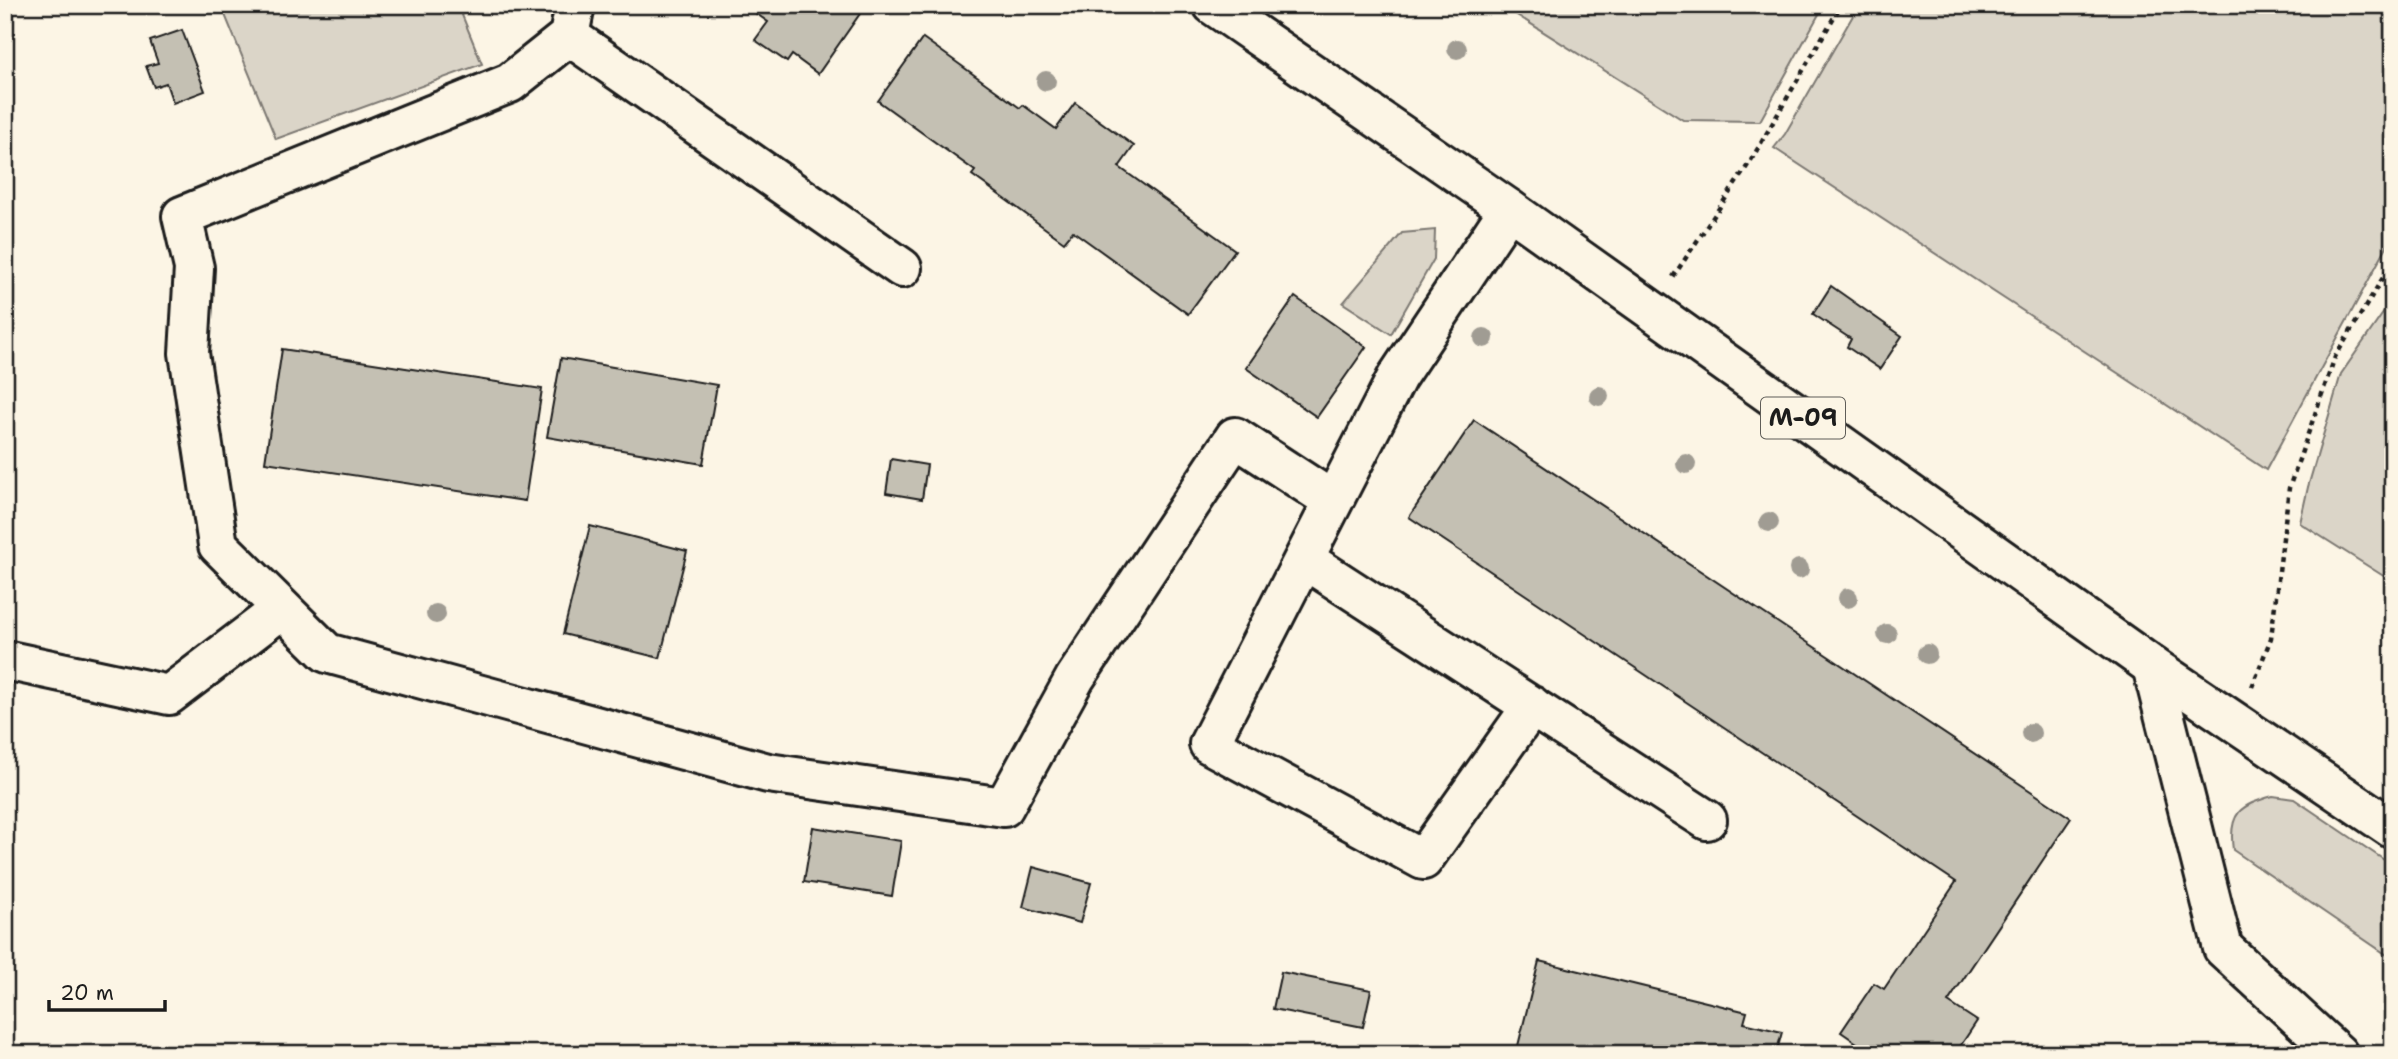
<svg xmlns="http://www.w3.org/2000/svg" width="2398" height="1059" viewBox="0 0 2398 1059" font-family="'Shantell Sans',sans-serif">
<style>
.green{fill:#dbd5c8;stroke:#7c7872;stroke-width:2}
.building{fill:#c4c0b3;stroke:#1c1c1c;stroke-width:2}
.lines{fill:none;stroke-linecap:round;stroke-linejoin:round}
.minor-casing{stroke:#1c1c1c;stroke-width:44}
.highway-casing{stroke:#1c1c1c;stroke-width:44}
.path{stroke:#1c1c1c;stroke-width:4.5;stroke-dasharray:5 5;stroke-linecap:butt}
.minor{stroke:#fcf5e5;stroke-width:38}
.highway{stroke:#fcf5e5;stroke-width:38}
.tree{fill:#a09c93}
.labels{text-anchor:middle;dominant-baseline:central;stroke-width:5;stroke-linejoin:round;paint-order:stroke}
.shield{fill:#fcf5e5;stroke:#5f5d58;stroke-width:2}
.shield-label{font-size:24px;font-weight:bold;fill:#1c1c1c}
</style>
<rect width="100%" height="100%" fill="#fcf5e5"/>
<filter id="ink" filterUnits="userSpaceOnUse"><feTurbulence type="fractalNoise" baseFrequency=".0143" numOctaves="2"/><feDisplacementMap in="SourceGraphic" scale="14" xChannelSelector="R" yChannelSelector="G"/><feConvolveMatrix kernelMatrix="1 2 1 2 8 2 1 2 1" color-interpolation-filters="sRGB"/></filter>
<g filter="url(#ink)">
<path class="green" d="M221 5H458L482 64 276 139Z
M1501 5H1824L1760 121 1683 120Z
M1859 5H2393V235L2266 470 1774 148 1785 134Z
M1435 230 1434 259 1391 334 1343 303 1402 233Z
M2393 299V582L2300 523 2308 487 2341 374Z
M2273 796 2294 799 2393 866V959L2233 850C2228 813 2240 805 2273 796Z"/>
<path class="building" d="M744 5H866L818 74 792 55 787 62 755 40 768 22Z
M182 30 205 91 173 103 166 83 154 87 146 66 158 63 150 41Z
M923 38 1020 108 1023 105 1056 129 1075 103 1134 146 1119 167 1235 250 1188 314 1073 231 1064 242 972 175 975 171 878 101Z
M1831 286 1902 336 1880 369 1847 347 1851 339 1813 314Z
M1295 297 1366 347 1317 417 1246 368Z
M282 349 542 389 525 501 265 462Z
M561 358 717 385 703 464 547 437Z
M1474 420 2071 818 1948 1002 1977 1021 1955 1054H1864L1867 1050 1841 1032 1874 983 1884 989 1956 882 1409 517Z
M891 459 927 465 922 499 886 493Z
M590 526 687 551 660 658 563 634Z
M813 827 901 841 892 896 804 882Z
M1033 867 1091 883 1080 923 1023 907Z
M1539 961 1747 1012 1744 1023 1782 1032 1776 1054H1516Z
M1281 972 1371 990 1363 1027 1273 1009Z"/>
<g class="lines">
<defs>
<path id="minor" d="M575 5 569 36 902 268
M569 36 510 83 182 216 194 268 189 353 218 545 327 653 768 773 1004 807 1075 678 1235 437 1333 501
M1509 209 1397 377 1209 744 1423 860 1532 706
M1304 559 1707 820
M5 660 169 695 282 609
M2152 666 2223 948 2338 1054"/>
<path id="highway" d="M1213 5 1509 209 2152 666 2393 829"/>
</defs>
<use href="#minor" class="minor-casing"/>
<use href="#highway" class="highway-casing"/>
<path class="path" d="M1673 277 1750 162 1841 5
M2252 687 2271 638 2289 488 2335 357 2393 261"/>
<use href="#minor" class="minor"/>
<use href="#highway" class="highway"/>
</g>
<g class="tree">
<circle cx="1457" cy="49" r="10"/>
<circle cx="1046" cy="81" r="10"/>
<circle cx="1484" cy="338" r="10"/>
<circle cx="1599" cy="396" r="10"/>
<circle cx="1686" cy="464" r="10"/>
<circle cx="1769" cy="522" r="10"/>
<circle cx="1799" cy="569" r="10"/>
<circle cx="1848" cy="598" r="10"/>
<circle cx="436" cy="614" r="10"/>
<circle cx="1887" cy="634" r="10"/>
<circle cx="1927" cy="654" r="10"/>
<circle cx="2031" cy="733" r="10"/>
</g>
</g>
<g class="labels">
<rect class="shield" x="1761" y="397.5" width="84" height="41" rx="5"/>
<g class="shield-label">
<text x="1803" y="418">М-09</text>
</g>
</g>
<rect width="2398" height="1059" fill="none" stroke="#fcf5e5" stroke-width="28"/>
<rect x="14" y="14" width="2370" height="1031" fill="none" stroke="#1c1c1c" stroke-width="2.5" filter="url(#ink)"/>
<path d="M49 1000v10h116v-10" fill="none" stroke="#1c1c1c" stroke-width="3.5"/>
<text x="60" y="1000" font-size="21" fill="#1c1c1c" stroke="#fcf5e5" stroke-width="5" paint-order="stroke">20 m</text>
</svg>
